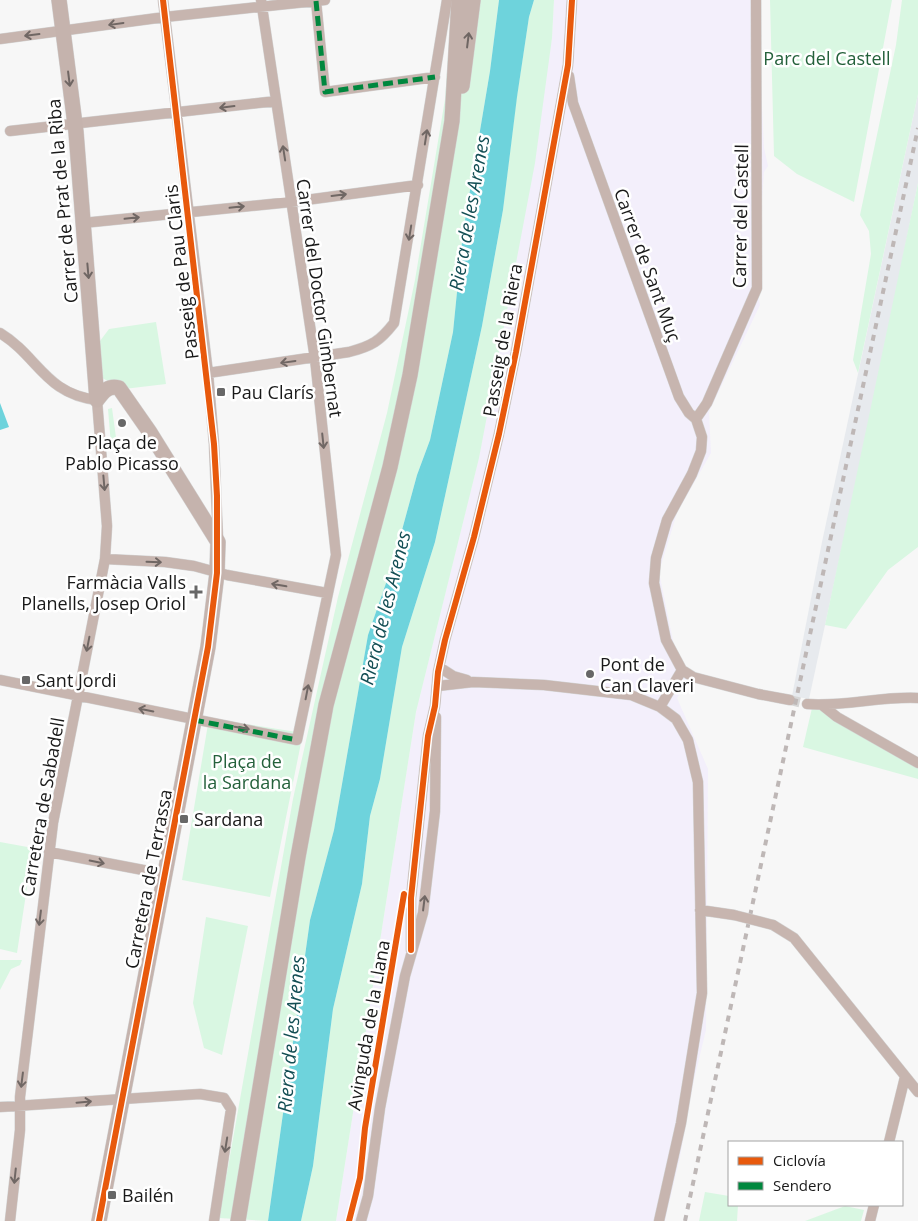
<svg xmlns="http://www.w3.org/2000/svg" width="918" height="1221" viewBox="0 0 918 1221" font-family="'Open Sans',sans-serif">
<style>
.built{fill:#e7eaee}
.industrial{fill:#f3effb}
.green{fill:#d9f7e2}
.water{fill:#6ed3dc}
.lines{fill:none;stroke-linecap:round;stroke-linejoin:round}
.street-tunnel{stroke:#d6d6d6;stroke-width:10;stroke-dasharray:10 5;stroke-linecap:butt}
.street-casing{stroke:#d3d3d3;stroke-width:11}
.secondary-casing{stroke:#d3d3d3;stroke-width:16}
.street{stroke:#c7b5af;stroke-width:10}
.secondary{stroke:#c5b3ad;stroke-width:15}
.rail{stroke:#beb7b6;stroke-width:4;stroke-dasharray:6 6;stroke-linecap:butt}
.street-bridge-casing{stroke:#d3d3d3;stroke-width:11;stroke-linecap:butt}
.street-bridge{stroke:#c7b5af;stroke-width:10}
.quiet{stroke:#00873e;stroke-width:5;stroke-dasharray:10 5;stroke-linecap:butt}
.cycleway-casing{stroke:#fff;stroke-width:9}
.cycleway{stroke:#e8590c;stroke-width:6}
.oneway{stroke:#706764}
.oneway2{stroke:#6f6663}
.poi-dot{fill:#676767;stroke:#fff;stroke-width:2}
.labels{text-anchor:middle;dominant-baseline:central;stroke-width:5;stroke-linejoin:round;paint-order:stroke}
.park-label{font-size:18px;fill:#24613b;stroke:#fff}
.street-label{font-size:18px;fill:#191919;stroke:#fff}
.poi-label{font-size:18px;fill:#191919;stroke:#fff;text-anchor:start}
.water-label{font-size:19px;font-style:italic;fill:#134e54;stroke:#fff}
</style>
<rect width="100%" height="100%" fill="#f7f7f7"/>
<path class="built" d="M918 94V183L879 376 809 699 792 696 822 542Z"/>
<path class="industrial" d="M554 0H757L764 148 768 166 764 172 756 285 760 305 709 412 711 453 677 513 659 572 678 665 687 667 688 683 677 698 708 769 706 1030 694 1080 680 1157 665 1221H336L416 712 479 457 552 38Z"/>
<path class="green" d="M452 0H499L490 71 463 232 453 332 430 440 417 475 393 563 368 635 334 830 310 920 268 1221 219 1218 293 799 338 597 387 413 415 280 445 99Z
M534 0H554L552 38 535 163 479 458 416 712 336 1221H301L313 1166 333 1009 362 884 370 816 380 779 402 647 435 542 482 326 503 210 516 102 529 17Z
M770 0H892L854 202 797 174 774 156Z
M902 0H918V94L858 373 853 360 871 254 869 231 860 215 896 45Z
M918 183V547L888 570 846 629 825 625Z
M156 322 166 384 124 389 100 377 97 345 109 329Z
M112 408 117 445H111L108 409Z
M812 708 826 711 845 727 918 768V779L803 747Z
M209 718 303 733 270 897 182 880Z
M0 842 33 848 17 953 0 949Z
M206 917 248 926 222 1055 204 1048 193 1003Z
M0 960H22L20 965 11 969 0 990Z
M705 1192 729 1196V1205H738L737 1221H699Z
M845 1206 864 1210 861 1221H805Z"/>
<path class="water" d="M499 0H534L529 17 517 97 503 210 482 326 435 542 402 647 380 779 370 816 362 884 333 1009 313 1166 301 1221H268L310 920 334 830 368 635 393 563 417 475 430 440 453 332 463 232 490 71Z
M0 403 9 427 0 430Z"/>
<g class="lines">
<path class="street-tunnel" d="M790 700 807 704"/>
<defs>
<path id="street" d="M163 0 208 373 214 444 218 539
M316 1 325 92 435 77
M0 39 165 17 325 0
M569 76 573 103 679 397 689 413 696 419
M10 131 276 101
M83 223 291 202 418 185
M0 333C38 356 45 394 97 400L107 526 105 559 53 823 20 1097V1130L10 1221
M208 373 349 352C372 346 380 341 394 323L447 0
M696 419 707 403 757 288 756 0
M696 419 702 437 701 451 692 474 667 520 656 558 654 583 666 640 682 670 693 677 758 694 790 700
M105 559 165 562 194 566 227 575 327 593
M439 667 453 676 467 680
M0 680 297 740 336 555 315 359 261 0
M438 686 473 682 544 685 631 695 660 707 676 719 688 740 698 782 702 993 681 1123 659 1221
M807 704C844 707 881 696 918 698
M822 705 837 717 918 763
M660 707 682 670
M49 852 164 874
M700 910 734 915
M773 925 794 938 918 1092
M411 950V898L428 736 435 706 438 672 445 640 474 537 499 434 516 352 568 65 572 0
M0 1107 200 1094 224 1098 231 1109 214 1221
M889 1142 905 1077
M361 1221 368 1196 380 1108 405 976 423 913 435 811 436 717
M870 1221 874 1205"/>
<path id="secondary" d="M59 0 76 132 97 400
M462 86 473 0
M97 400C103 392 108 385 119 388L149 431 218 542 217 573 208 647 99 1221
M238 1221 298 857 326 705 390 467 410 375 452 121 459 0"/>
</defs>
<use href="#street" class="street-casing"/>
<use href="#secondary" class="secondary-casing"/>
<use href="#street" class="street"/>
<use href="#secondary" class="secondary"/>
<path class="rail" d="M685 1221 918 128"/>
<defs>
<path id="street-bridge" d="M734 915 773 925"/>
</defs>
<use href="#street-bridge" class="street-bridge-casing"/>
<use href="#street-bridge" class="street-bridge"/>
<path class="quiet" d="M316 1 325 92 435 77
M194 720 297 740"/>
<defs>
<path id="cycleway" d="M411 950V898L428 736 435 706 438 672 445 640 474 537 499 434 516 352 568 65 572 0
M99 1221 208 647 217 573V496L214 444 163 0
M349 1221 360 1178 365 1128 404 894"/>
</defs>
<use href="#cycleway" class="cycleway-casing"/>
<use href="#cycleway" class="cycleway"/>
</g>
<defs><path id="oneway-shaft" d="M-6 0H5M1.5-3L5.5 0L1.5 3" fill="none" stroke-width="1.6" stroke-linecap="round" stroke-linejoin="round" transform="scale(1.25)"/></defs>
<g class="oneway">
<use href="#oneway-shaft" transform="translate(116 24) rotate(172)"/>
<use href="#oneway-shaft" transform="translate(32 35) rotate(173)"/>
<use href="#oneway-shaft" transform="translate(227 107) rotate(173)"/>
<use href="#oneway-shaft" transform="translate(426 137) rotate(-81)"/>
<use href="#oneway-shaft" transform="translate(284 153) rotate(-99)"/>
<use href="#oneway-shaft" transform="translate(339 195) rotate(-7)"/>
<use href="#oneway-shaft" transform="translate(237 207) rotate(-6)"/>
<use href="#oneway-shaft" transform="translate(132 218) rotate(-6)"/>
<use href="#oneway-shaft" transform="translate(410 233) rotate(99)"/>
<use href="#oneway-shaft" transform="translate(288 362) rotate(172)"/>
<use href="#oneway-shaft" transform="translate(323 441) rotate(84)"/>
<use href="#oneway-shaft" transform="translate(104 483) rotate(85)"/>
<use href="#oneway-shaft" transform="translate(154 562) rotate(2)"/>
<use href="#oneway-shaft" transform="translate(279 585) rotate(-170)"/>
<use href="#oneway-shaft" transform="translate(88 644) rotate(101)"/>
<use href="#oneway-shaft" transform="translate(307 692) rotate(-79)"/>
<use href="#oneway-shaft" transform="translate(146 710) rotate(-169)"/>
<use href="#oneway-shaft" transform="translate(242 728) rotate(10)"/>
<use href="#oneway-shaft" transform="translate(97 862) rotate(11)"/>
<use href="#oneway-shaft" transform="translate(424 903) rotate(-83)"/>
<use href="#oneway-shaft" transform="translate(40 918) rotate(97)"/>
<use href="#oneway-shaft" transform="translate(22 1080) rotate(97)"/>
<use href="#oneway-shaft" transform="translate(84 1102) rotate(-5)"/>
<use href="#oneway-shaft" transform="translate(226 1145) rotate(99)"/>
<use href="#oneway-shaft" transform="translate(15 1176) rotate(96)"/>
</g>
<g class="oneway2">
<use href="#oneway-shaft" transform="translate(468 40) rotate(-83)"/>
<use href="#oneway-shaft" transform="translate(69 79) rotate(83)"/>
<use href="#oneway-shaft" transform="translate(88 271) rotate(85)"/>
</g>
<g class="poi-dot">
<rect x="216" y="387" width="10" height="10" rx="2.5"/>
<circle cx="122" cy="423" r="5"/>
<path d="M193.5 584.5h5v5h5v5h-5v5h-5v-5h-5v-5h5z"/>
<circle cx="590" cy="674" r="5"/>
<rect x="21" y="675" width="10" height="10" rx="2.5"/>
<rect x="179" y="814" width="10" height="10" rx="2.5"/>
<rect x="107" y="1190" width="10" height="10" rx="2.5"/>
</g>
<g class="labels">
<g class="park-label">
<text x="827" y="58">Parc del Castell</text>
<text x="247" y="761">Plaça de<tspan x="247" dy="21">la Sardana</tspan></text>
</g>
<g class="street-label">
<text transform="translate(62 201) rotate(-95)">Carrer de Prat de la Riba</text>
<text transform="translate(740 216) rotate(-89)">Carrer del Castell</text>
<text transform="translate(648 265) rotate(70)">Carrer de Sant Muç</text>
<text transform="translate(181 272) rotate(-97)">Passeig de Pau Claris</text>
<text transform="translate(320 298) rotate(82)">Carrer del Doctor Gimbernat</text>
<text transform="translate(502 340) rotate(-80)">Passeig de la Riera</text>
<text transform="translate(42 807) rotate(-80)">Carretera de Sabadell</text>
<text transform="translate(148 879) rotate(-79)">Carretera de Terrassa</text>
<text transform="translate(368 1025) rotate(-80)">Avinguda de la Llana</text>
</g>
<g class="poi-label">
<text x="231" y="392">Pau Clarís</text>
<text x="122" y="442" text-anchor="middle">Plaça de<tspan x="122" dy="21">Pablo Picasso</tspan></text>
<text x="186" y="582" text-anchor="end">Farmàcia Valls<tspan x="186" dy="21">Planells, Josep Oriol</tspan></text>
<text x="600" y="664">Pont de<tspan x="600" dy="21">Can Claveri</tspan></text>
<text x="36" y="680">Sant Jordi</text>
<text x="194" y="819">Sardana</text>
<text x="122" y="1195">Bailén</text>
</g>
<g class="water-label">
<text transform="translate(469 213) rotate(-80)">Riera de les Arenes</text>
<text transform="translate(385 608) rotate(-76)">Riera de les Arenes</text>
<text transform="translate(291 1034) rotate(-85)">Riera de les Arenes</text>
</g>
</g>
<rect x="728" y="1141" width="175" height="65" fill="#ffffff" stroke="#a3a3a3"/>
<rect x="738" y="1157" width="25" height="8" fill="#e8590c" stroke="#a3a3a3"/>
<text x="773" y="1166" font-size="15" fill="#191919">Ciclovía</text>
<rect x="738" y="1182" width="25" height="8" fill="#00873e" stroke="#a3a3a3"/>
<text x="773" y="1191" font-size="15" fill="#191919">Sendero</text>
</svg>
